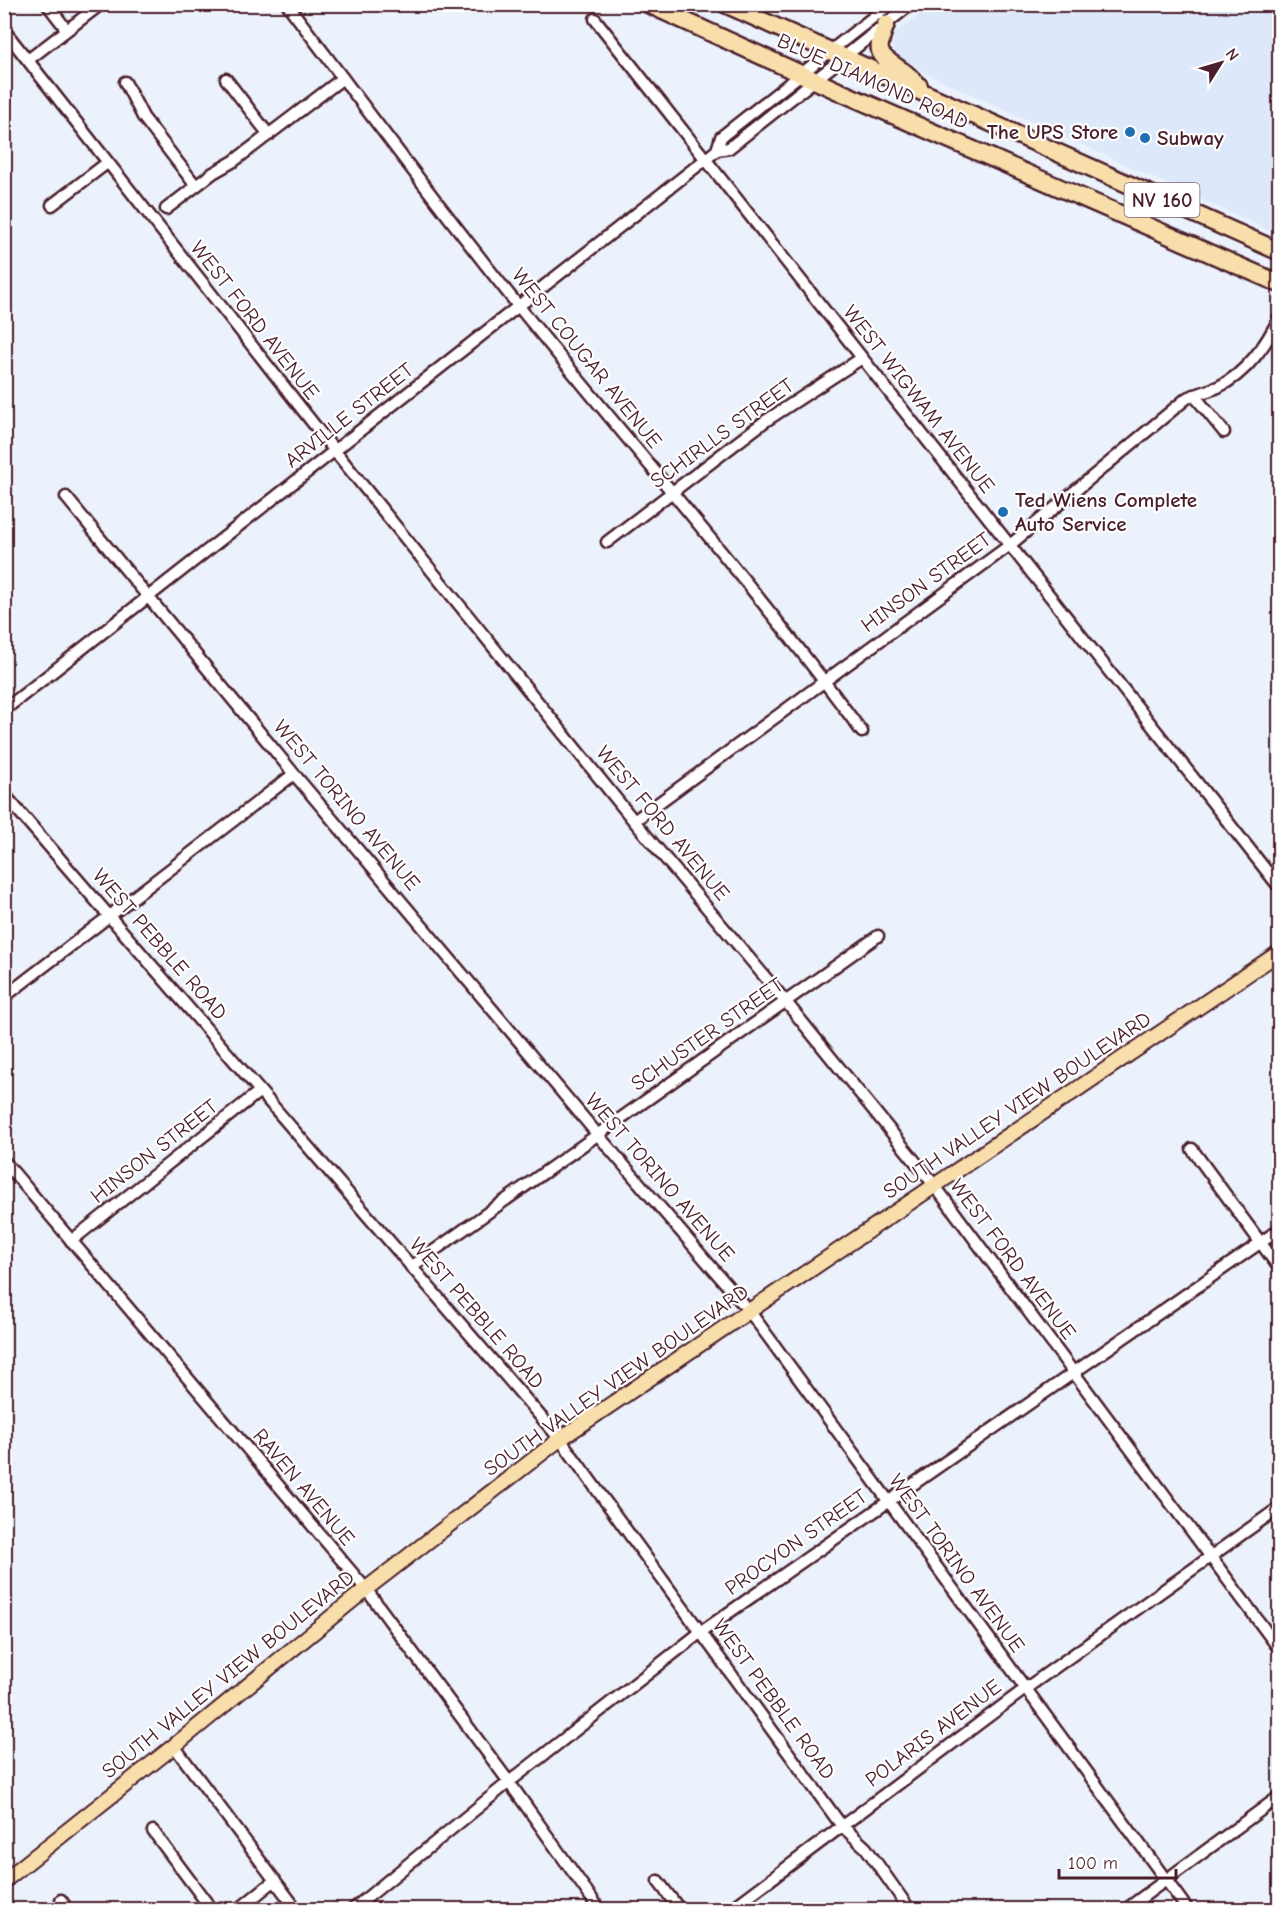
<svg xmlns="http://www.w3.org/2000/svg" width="1284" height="1914" viewBox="0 0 1284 1914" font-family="'Comic Neue',sans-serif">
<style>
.built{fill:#dde8fa}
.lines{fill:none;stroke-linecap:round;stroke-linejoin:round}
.minor-casing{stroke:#4a1f2b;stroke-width:15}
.major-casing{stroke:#4a1f2b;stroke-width:18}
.highway-casing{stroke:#4a1f2b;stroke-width:21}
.minor{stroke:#fff;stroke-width:10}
.major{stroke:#f8deab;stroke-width:14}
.highway{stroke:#f8deab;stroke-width:16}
.poi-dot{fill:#1f6fb2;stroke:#fff;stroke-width:2}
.labels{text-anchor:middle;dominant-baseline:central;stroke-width:4.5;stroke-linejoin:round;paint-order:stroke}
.shield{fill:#fff;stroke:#80626b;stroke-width:1.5}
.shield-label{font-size:20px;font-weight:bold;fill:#4a1f2b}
.street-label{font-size:21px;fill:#4a1f2b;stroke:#fff}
.poi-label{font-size:21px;font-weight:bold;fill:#4a1f2b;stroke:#fff;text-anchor:start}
</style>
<rect width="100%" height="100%" fill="#ebf2fc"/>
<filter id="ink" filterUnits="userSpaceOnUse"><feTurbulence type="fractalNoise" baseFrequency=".0167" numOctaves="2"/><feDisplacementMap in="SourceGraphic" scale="12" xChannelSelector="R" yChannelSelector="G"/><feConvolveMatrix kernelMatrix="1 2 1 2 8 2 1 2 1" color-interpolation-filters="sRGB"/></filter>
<g filter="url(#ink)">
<path class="built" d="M933 5H1279V235L899 61 892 45 895 33Z"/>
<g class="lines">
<defs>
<path id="minor" d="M47 4 67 30
M287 4C364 106 440 209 520 308 634 449 755 586 862 732
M595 19 1280 888
M4 30 334 450 634 821 786 1002 935 1186 1280 1650
M28 60 101 4
M226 79 269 135
M125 82 143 117 196 186
M717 150 721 137 890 4
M52 205 107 163
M166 209 213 173 234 161 343 78
M1194 395 1224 432
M66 497 294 774 598 1135 750 1312 1188 1910
M607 542 764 422 862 358
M4 710 706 159 717 150 729 148 911 4
M4 794 560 1439 841 1825 866 1848 910 1910
M634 821 1010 545 1187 398C1197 394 1208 391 1218 387 1246 374 1267 344 1280 316
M4 997 294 774
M1192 1149 1280 1269
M4 1161 366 1589 509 1782 600 1910
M71 1241 260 1091
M411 1267 878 936
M174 1746 297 1910
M153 1831 212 1910
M658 1881 680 1910
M61 1900 68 1910
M238 1910 275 1880
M352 1910 509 1782 701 1632 1280 1229
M730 1910 1025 1689 1280 1507
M1125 1910 1280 1796"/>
<path id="major" d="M4 1881 174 1746 366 1589 560 1439 1280 952"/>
<path id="highway" d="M648 4 836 90 1280 284
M725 4 1280 252
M886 24C875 53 877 54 901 70 908 74 913 81 919 86"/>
</defs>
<use href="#minor" class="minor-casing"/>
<use href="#major" class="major-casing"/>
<use href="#highway" class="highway-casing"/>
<use href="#minor" class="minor"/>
<use href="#major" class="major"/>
<use href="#highway" class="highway"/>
</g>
</g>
<g class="poi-dot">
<circle cx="1130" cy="132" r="6"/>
<circle cx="1145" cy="138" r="6"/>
<circle cx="1003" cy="512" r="6"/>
</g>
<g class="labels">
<rect class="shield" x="1124.5" y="183" width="75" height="34" rx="4.5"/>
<g class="shield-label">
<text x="1162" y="200">NV 160</text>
</g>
<g class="street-label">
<text transform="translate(873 81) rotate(24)">BLUE DIAMOND ROAD</text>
<text transform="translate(255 320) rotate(52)">WEST FORD AVENUE</text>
<text transform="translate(587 358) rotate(51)">WEST COUGAR AVENUE</text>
<text transform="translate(919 399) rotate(52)">WEST WIGWAM AVENUE</text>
<text transform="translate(349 415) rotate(-38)">ARVILLE STREET</text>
<text transform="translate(722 433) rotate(-36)">SCHIRLLS STREET</text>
<text transform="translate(926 582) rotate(-36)">HINSON STREET</text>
<text transform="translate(347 805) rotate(50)">WEST TORINO AVENUE</text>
<text transform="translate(663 823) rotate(50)">WEST FORD AVENUE</text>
<text transform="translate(160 944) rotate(49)">WEST PEBBLE ROAD</text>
<text transform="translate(707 1034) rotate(-35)">SCHUSTER STREET</text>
<text transform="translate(1017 1105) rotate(-34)">SOUTH VALLEY VIEW BOULEVARD</text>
<text transform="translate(154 1151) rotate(-38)">HINSON STREET</text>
<text transform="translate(660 1177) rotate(49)">WEST TORINO AVENUE</text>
<text transform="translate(1013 1259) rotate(53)">WEST FORD AVENUE</text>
<text transform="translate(477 1313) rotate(49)">WEST PEBBLE ROAD</text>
<text transform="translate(616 1380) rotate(-35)">SOUTH VALLEY VIEW BOULEVARD</text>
<text transform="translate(304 1487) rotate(50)">RAVEN AVENUE</text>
<text transform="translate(796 1542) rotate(-35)">PROCYON STREET</text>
<text transform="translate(957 1563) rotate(54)">WEST TORINO AVENUE</text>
<text transform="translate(228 1674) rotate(-39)">SOUTH VALLEY VIEW BOULEVARD</text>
<text transform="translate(774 1699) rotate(54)">WEST PEBBLE ROAD</text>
<text transform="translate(933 1733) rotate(-37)">POLARIS AVENUE</text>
</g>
<g class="poi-label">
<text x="1118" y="132" text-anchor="end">The UPS Store</text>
<text x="1157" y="138">Subway</text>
<text x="1015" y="500">Ted Wiens Complete<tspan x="1015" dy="24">Auto Service</tspan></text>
</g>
</g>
<rect width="1284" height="1914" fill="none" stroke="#fff" stroke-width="24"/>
<rect x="12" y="12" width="1260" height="1890" fill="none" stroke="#4a1f2b" stroke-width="2" filter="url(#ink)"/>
<g transform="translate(1221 63) rotate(53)" stroke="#ffffff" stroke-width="4.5" paint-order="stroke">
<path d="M0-4.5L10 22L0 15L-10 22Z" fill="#4a1f2b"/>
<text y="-9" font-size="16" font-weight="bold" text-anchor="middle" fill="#4a1f2b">N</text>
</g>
<path d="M1059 1869v9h117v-9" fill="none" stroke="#4a1f2b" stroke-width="3"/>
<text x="1068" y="1869" font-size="18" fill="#4a1f2b" stroke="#ffffff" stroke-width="4.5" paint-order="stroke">100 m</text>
</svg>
